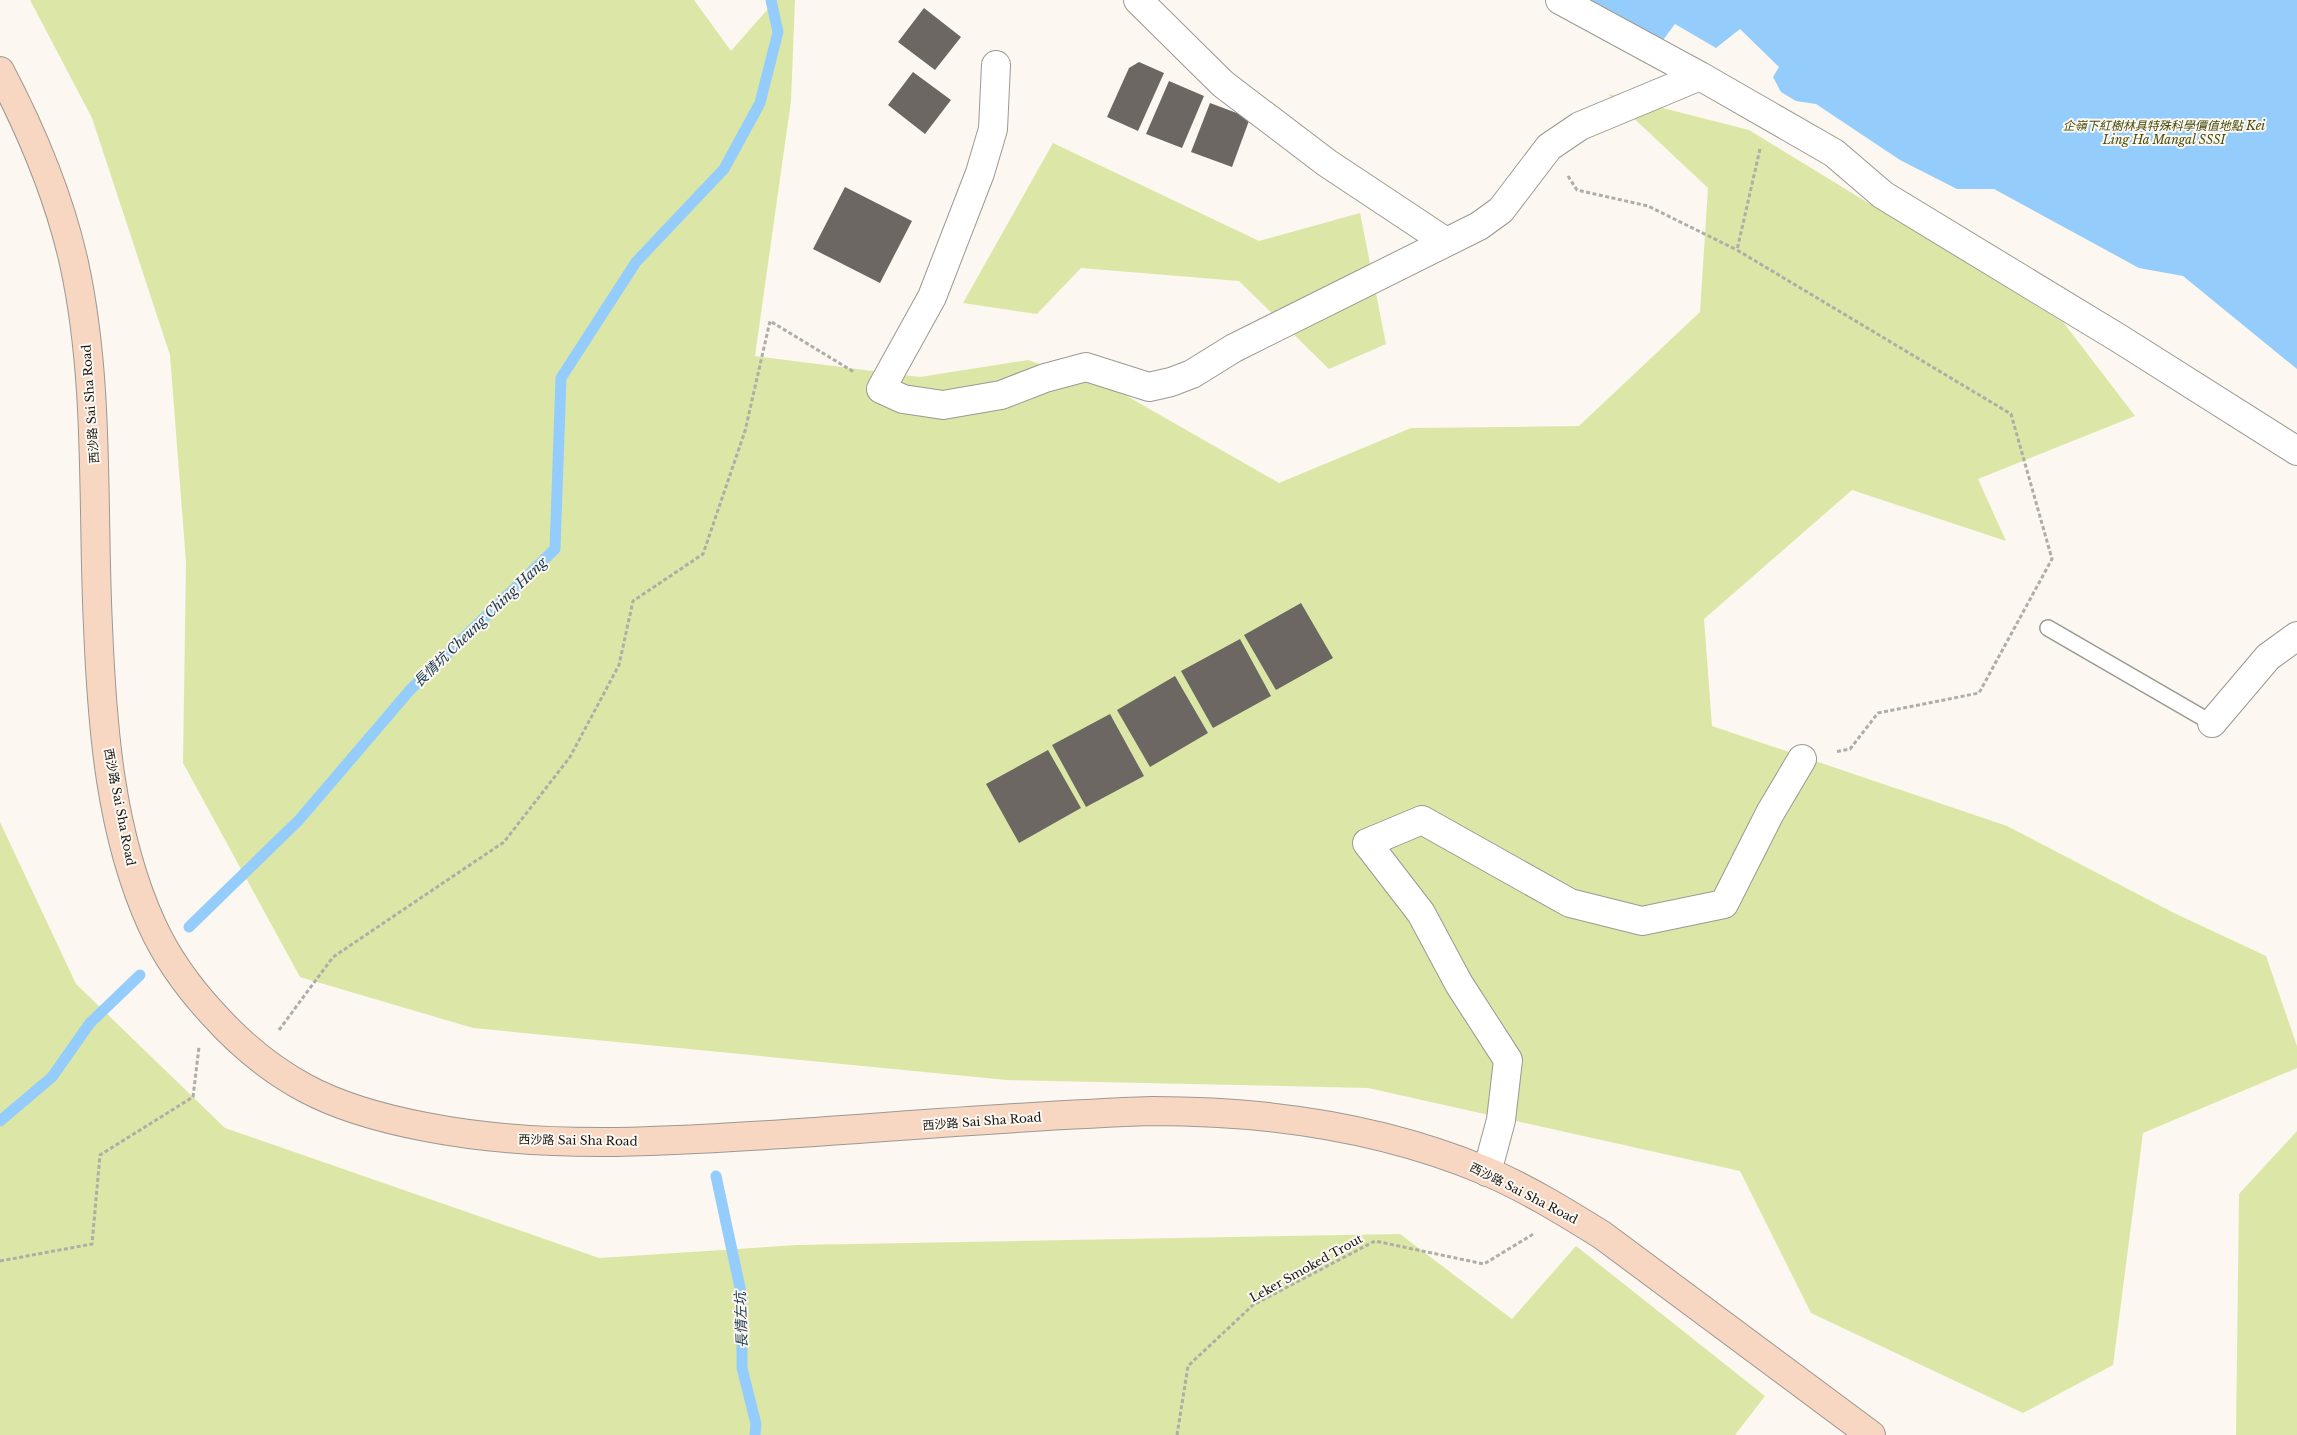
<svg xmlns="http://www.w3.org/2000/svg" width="2297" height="1435" viewBox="0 0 2297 1435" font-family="'Libre Baskerville','Noto Sans TC',serif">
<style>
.green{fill:#dce7a7}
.water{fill:#94cdfc}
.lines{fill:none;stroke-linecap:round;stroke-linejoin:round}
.stream{stroke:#94cdfc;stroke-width:11}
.building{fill:#6c6762}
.service-casing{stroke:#9c9892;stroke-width:18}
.minor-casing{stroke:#9c9892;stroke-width:30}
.secondary-casing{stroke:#9c9892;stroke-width:30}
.path{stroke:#b0aca7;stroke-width:3;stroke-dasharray:4 2.5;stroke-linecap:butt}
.service{stroke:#fff;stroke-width:15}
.minor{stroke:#fff;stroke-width:28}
.secondary{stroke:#f8d7c2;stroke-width:28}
.labels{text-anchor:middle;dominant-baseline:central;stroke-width:4;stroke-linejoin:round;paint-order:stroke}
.park-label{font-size:12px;font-style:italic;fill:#454c0b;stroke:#fcf7f0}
.street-label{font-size:12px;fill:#171613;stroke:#fcf7f0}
.water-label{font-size:14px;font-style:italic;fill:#18374f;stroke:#fcf7f0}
</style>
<rect width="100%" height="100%" fill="#fcf7f0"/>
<path class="green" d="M30 0H694L731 51 776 0H795L791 101 755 356 920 377 1028 360 1118 391 1279 483 1411 428 1579 426 1700 312 1708 188 1608 94 1749 130 2063 322 2135 416 1978 479 2006 541 1852 490 1704 619 1712 726 2007 826 2174 913 2266 956 2297 1046V1068L2143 1133 2113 1365 2023 1413 1811 1313 1740 1171 1368 1088 1007 1080 473 1028 300 977 183 763 186 562 170 355 92 118Z
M1053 143 1259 241 1360 213 1386 344 1329 369 1239 281 1081 268 1037 314 963 303Z
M0 822 76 984 225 1128 599 1258 797 1245 1400 1234 1512 1319 1576 1246 1765 1396 1735 1435H0Z
M2297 1131V1435H2236L2239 1194Z"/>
<path class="water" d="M1588 0H2297V369L2183 276 2139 268 1994 189H1957L1900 160 1816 104 1796 101 1781 92 1773 77 1779 67 1740 29 1716 48 1675 24 1663 40Z"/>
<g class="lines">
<path class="stream" d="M189 927 299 820 410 690 555 549 561 378 636 262 724 169 760 103 778 32 771 0
M0 1121 52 1077 90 1023 140 975
M716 1176 742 1297V1368L756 1424 755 1435"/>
</g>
<path class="building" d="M924 8 961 37 935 70 898 42Z
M1139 62 1164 73 1138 131 1107 117 1129 68Z
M913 72 951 100 925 134 888 105Z
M1169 81 1204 96 1182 148 1146 134Z
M1210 103 1250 118 1232 167 1191 152Z
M845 187 912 221 880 283 813 249Z
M1301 603 1333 658 1276 690 1244 635Z
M1240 639 1271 696 1213 728 1181 671Z
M1175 676 1208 733 1150 767 1117 710Z
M1110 714 1144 776 1086 807 1052 745Z
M1048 750 1081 808 1019 843 986 784Z"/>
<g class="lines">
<defs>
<path id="service" d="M2048 628 2212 723"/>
<path id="minor" d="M1138 0 1223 84 1327 163 1446 242
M1560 0 1700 76 1834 153 1883 195 2120 339 2297 451
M996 65 993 129 980 173 932 297 881 389 903 399 943 405 1001 395 1045 378 1086 367 1149 387 1171 382 1192 374 1234 348 1479 226 1501 210 1549 147 1580 126 1700 76
M2212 723 2268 657 2297 636
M1487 1172 1501 1120 1508 1060 1459 984 1421 913 1367 843 1422 820 1570 903 1642 921 1724 904 1770 813 1802 759"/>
<path id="secondary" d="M0 71C32 132 59 196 74 263 100 382 92 505 98 626 102 726 110 833 152 925 167 958 188 987 213 1014 239 1043 270 1069 305 1088 342 1108 384 1119 426 1127 549 1151 674 1141 799 1133 916 1125 1034 1115 1152 1111 1265 1111 1381 1127 1486 1171 1526 1188 1565 1212 1602 1235L1871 1435"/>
</defs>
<use href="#service" class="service-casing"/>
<use href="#minor" class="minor-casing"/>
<use href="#secondary" class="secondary-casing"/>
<path class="path" d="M1760 149 1737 250 2011 414 2052 559 1979 693 1878 713 1850 749 1835 752
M1568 176 1577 190 1648 206 1737 250
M279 1030 333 957 504 842 570 757 619 665 633 601 703 554 745 431 770 321 854 372
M0 1261 92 1244 100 1155 193 1097 199 1047
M1177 1435 1188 1366 1253 1305 1375 1241 1484 1264 1535 1233"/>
<use href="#service" class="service"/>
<use href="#minor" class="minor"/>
<use href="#secondary" class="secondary"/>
</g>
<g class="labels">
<g class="park-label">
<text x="2164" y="125">企嶺下紅樹林具特殊科學價值地點 Kei<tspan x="2164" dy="14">Ling Ha Mangal SSSI</tspan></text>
</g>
<g class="street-label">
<text transform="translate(90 404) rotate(-94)">西沙路 Sai Sha Road</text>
<text transform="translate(120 807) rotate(79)">西沙路 Sai Sha Road</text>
<text transform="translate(982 1121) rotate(-4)">西沙路 Sai Sha Road</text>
<text transform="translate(578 1140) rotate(1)">西沙路 Sai Sha Road</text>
<text transform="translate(1524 1193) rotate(27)">西沙路 Sai Sha Road</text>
<text transform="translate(1306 1268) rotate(-29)">Leker Smoked Trout</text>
</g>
<g class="water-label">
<text transform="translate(480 622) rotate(-44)">長情坑 Cheung Ching Hang</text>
<text transform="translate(741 1320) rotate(-92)">長情左坑</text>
</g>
</g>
</svg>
